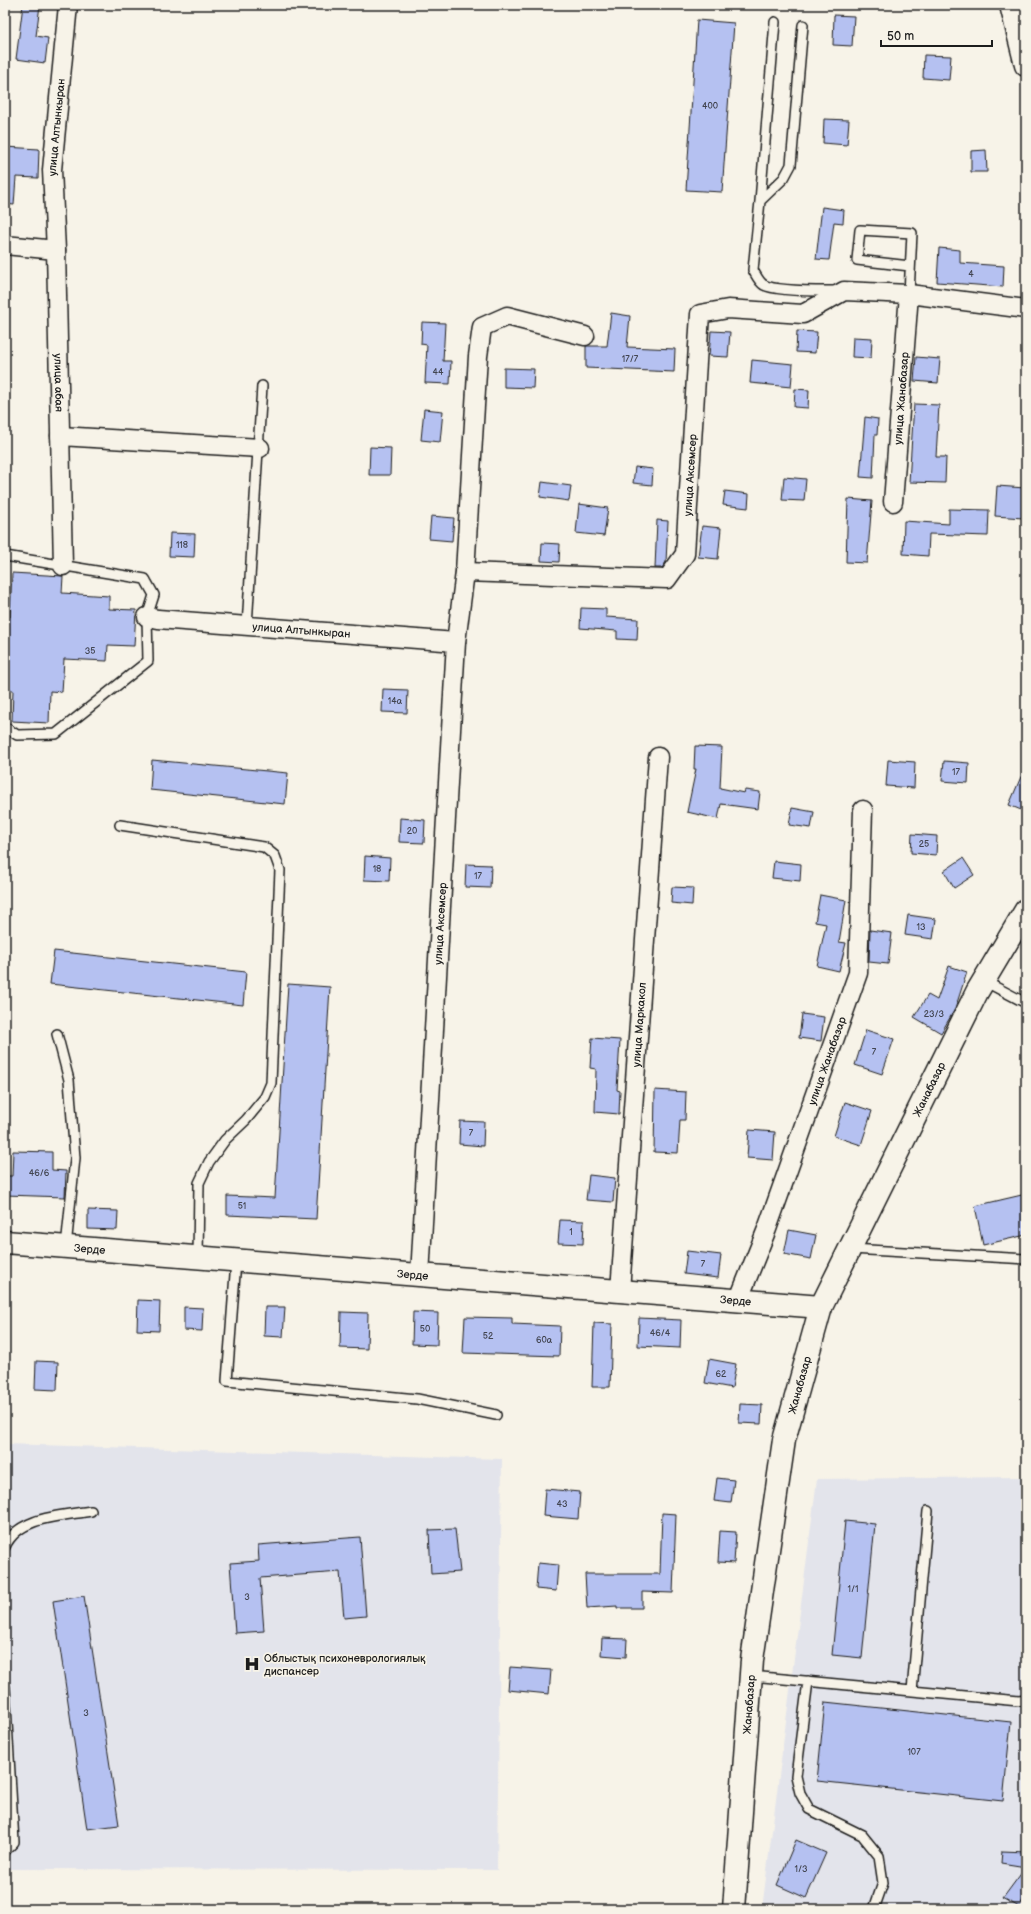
<svg xmlns="http://www.w3.org/2000/svg" width="1031" height="1914" viewBox="0 0 1031 1914" font-family="'Balsamiq Sans',sans-serif">
<style>
.built{fill:#e3e4eb}
.building{fill:#b5c1f1;stroke:#1c1c1c}
.lines{fill:none;stroke-linecap:round;stroke-linejoin:round}
.service-casing{stroke:#1c1c1c;stroke-width:12}
.minor-casing{stroke:#1c1c1c;stroke-width:21}
.tertiary-casing{stroke:#1c1c1c;stroke-width:25}
.service{stroke:#f7f3e8;stroke-width:9}
.minor{stroke:#f7f3e8;stroke-width:18}
.tertiary{stroke:#f7f3e8;stroke-width:22}
.labels{text-anchor:middle;dominant-baseline:central;stroke-width:3.5;stroke-linejoin:round;paint-order:stroke}
.number-label{font-size:9px;fill:#424551}
.street-label{font-size:11px;fill:#1c1c1c;stroke:#f7f3e8}
.poi-label{font-size:11px;fill:#1c1c1c;stroke:#f7f3e8;text-anchor:start}
</style>
<rect width="100%" height="100%" fill="#f7f3e8"/>
<filter id="ink" filterUnits="userSpaceOnUse"><feTurbulence type="fractalNoise" baseFrequency=".025" numOctaves="2"/><feDisplacementMap in="SourceGraphic" scale="8" xChannelSelector="R" yChannelSelector="G"/><feConvolveMatrix kernelMatrix="1 2 1 2 8 2 1 2 1" color-interpolation-filters="sRGB"/></filter>
<g filter="url(#ink)">
<path class="built" d="M5 1444 502 1459 497 1870 5 1869Z
M1026 1477V1909H762L817 1479Z"/>
<path class="building" d="M23 5H40L36 36 48 38 45 63 16 59Z
M834 15 854 16 852 46 833 45Z
M697 20 734 23 722 192 686 190Z
M924 55 951 56 949 80 923 78Z
M824 119 849 120 847 145 823 143Z
M5 147 39 149 38 178 16 177 14 205 5 204Z
M986 150 987 172H971V151Z
M822 207 844 210 843 223 834 222 829 260 816 259Z
M939 248 960 250V263L1004 266 1003 287 937 282Z
M611 313 630 316 627 347 675 349 674 372 586 368V346H607Z
M422 322 445 323 443 361H451L450 384 425 383 427 345 421 344Z
M711 331 730 332 728 357 709 356Z
M797 331 817 332 815 353 796 352Z
M853 337 872 338 871 358 852 357Z
M916 357 940 359 938 383 914 381Z
M752 360 793 364 791 387 750 383Z
M504 368 534 369 533 388 504 387Z
M795 389 809 390 808 408 794 407Z
M914 404 939 405 936 457H946L945 483 909 482Z
M424 409 443 411 440 442 421 440Z
M865 417 878 419 877 435H875L873 478 860 477Z
M370 447 391 448 390 475H369Z
M635 467 653 469 652 485 633 483Z
M784 477 806 479 804 501 782 500Z
M542 482 571 486 569 501 540 497Z
M997 486 1025 488 1023 518 995 516Z
M725 491 749 494 748 508 723 505Z
M848 499 872 501 867 563 846 562Z
M579 504 608 508 604 536 576 533Z
M949 509 989 510 988 536 929 534 928 556 903 554 904 521 949 524Z
M431 516 454 518 452 541 429 539Z
M657 520 668 521 666 562 662 568H655Z
M702 526 721 528 718 559 698 557Z
M170 533 195 534 194 557 169 556Z
M542 543 560 544 559 562 541 561Z
M12 573 63 576 62 593 109 596V609L136 610 134 646 108 645 107 661 64 659 62 692 50 691 49 723 12 721 13 690H5L7 616 10 617Z
M581 608 606 609V617L638 619 637 640 617 639V631L580 628Z
M383 689 408 690 407 713 382 712Z
M695 746 722 747 720 788 744 793 745 790 760 792 758 809 721 804 718 819 687 812 696 769H694Z
M152 760 288 773 285 804 150 790Z
M888 760 915 762 914 788 886 786Z
M944 761 969 763 968 783 942 781Z
M1026 765V812L1009 805Z
M792 808 814 812 811 828 789 825Z
M400 818 425 820 424 843 399 842Z
M912 834 937 836 936 855 911 853Z
M365 856 390 858 389 881 364 880Z
M963 858 974 875 954 888 944 871Z
M774 861 801 864 800 881 772 878Z
M466 864 491 865 490 888 465 887Z
M672 887 693 888 692 905 671 903Z
M820 895 846 900 839 942 846 943 839 971 817 966 826 924 815 922Z
M908 915 936 919 933 939 905 935Z
M870 930 892 933 888 964 869 962Z
M54 951 246 972 243 1005 50 984Z
M949 966 967 972 955 1009 941 1033 914 1017 928 995 937 1000Z
M288 984 330 987 316 1219 227 1215V1196L275 1198Z
M802 1014 824 1017 821 1041 799 1038Z
M866 1030 894 1039 882 1074 855 1065Z
M592 1038 620 1040 617 1090 620 1091 619 1114 595 1112 596 1069 590 1068Z
M655 1090 686 1092 685 1120H680L678 1153 654 1152Z
M845 1102 872 1111 861 1145 834 1136Z
M460 1121 484 1122 483 1146 459 1144Z
M749 1130 775 1132 773 1160 747 1158Z
M13 1151 52 1152V1170L66 1171 65 1197 5 1195V1176H12Z
M589 1175 615 1178 613 1202 586 1200Z
M1026 1194V1235L983 1245 975 1206Z
M88 1210 118 1211 117 1230 88 1229Z
M560 1220 584 1221 583 1244 558 1243Z
M789 1230 816 1235 811 1259 784 1254Z
M687 1251 721 1255 718 1278 684 1274Z
M138 1300 160 1301 159 1331 137 1330Z
M184 1307 203 1308 202 1331 184 1330Z
M265 1307H285L283 1337 264 1336Z
M341 1312 368 1313 367 1349 340 1348Z
M413 1312 438 1313 437 1345 412 1344Z
M465 1317 512 1318V1324L560 1326 559 1356 463 1353Z
M639 1318 681 1320 680 1348 638 1346Z
M594 1323 612 1324 610 1387H592Z
M709 1359 736 1364 732 1388 705 1383Z
M36 1361 58 1362 57 1390 35 1389Z
M740 1404 762 1405 761 1424 739 1423Z
M717 1478 734 1480 731 1503 714 1501Z
M545 1489 580 1492 578 1519 543 1516Z
M662 1513 676 1514 673 1593 642 1592V1608H617V1606L587 1608 585 1574H660Z
M845 1521 875 1524 862 1658 832 1655Z
M455 1529 460 1572 431 1574 429 1530Z
M720 1531 736 1532 734 1563 718 1562Z
M360 1537 366 1616 344 1618 340 1572 260 1578 264 1631 235 1633 230 1563 259 1561 258 1545Z
M538 1563 558 1565 556 1591 536 1589Z
M84 1596 119 1825 87 1829 53 1601Z
M602 1638 627 1639 626 1657 601 1655Z
M510 1667 551 1670 549 1694 508 1690Z
M825 1702 1011 1722 1003 1801 817 1781Z
M796 1840 826 1853 806 1898 777 1885Z
M1002 1851 1026 1852V1867L1001 1863Z
M1026 1867V1895L1019 1907 1003 1898Z"/>
<g class="lines">
<defs>
<path id="service" d="M803 25 791 165 784 178 760 201 753 270C756 275 759 282 764 285 777 292 823 291 839 291
M760 201 775 22
M909 294 912 233 860 230 857 260 910 266
M5 556 145 579 154 595 147 617 148 661 56 734 17 735 5 727
M247 626 262 386
M120 825 264 847 275 856 280 870 271 1083 265 1097 246 1120 225 1140 209 1162 199 1183 198 1258
M984 981 1026 1003
M57 1034 69 1080 75 1158 66 1247
M851 1249 1026 1259
M236 1261 227 1381 417 1399 496 1415
M5 1547C18 1516 63 1516 91 1511
M751 1676 1019 1701 1026 1700
M808 1681 796 1776 800 1793 809 1809 862 1835 879 1856 883 1883 874 1909
M5 1688 14 1842 5 1851
M912 1691 928 1511"/>
<g id="minor">
<path id="s1" d="M5 245 56 250 63 566"/>
<path id="s2" d="M56 250 52 170 68 5"/>
<path d="M60 436 260 448"/>
<path id="s3" d="M893 502 909 294"/>
<path id="s4" d="M465 572 667 579 685 554 700 314 728 309 803 314 844 291 909 294 1026 309"/>
<path id="s5" d="M147 617 158 619 456 642"/>
<path id="s6" d="M420 1276 456 642 465 572 478 356 482 327 507 316 585 336"/>
<path id="s7" d="M620 1291 658 757"/>
<path id="s8" d="M738 1301 767 1229 858 973 863 810"/>
</g>
<g id="tertiary">
<path d="M1011 5 1026 65"/>
<path id="s9" d="M5 1242 821 1307"/>
<path id="s10" d="M734 1909 752 1660 784 1440 821 1307 977 992 1026 910"/>
</g>
</defs>
<use href="#service" class="service-casing"/>
<use href="#minor" class="minor-casing"/>
<use href="#tertiary" class="tertiary-casing"/>
<use href="#service" class="service"/>
<use href="#minor" class="minor"/>
<use href="#tertiary" class="tertiary"/>
</g>
</g>
<defs>
<symbol id="hospital-bare" viewBox="-9 -9 18 18"><path d="M-5-5h3v3.5h4V-5h3V5h-3V1.5h-4V5h-3Z" fill="#1c1c1c" stroke="#f7f3e8" stroke-width="2.5" paint-order="stroke"/></symbol>
</defs>
<g fill-rule="evenodd">
<use href="#hospital-bare" x="241" y="1653" width="22" height="22"/>
</g>
<g class="labels">
<g class="number-label">
<text x="710" y="106">400</text>
<text x="971" y="274">4</text>
<text x="630" y="359">17/7</text>
<text x="438" y="372">44</text>
<text x="182" y="545">118</text>
<text x="90" y="651">35</text>
<text x="395" y="701">14а</text>
<text x="956" y="772">17</text>
<text x="412" y="831">20</text>
<text x="924" y="844">25</text>
<text x="377" y="869">18</text>
<text x="478" y="876">17</text>
<text x="921" y="927">13</text>
<text x="934" y="1014">23/3</text>
<text x="874" y="1052">7</text>
<text x="471" y="1133">7</text>
<text x="39" y="1173">46/6</text>
<text x="242" y="1206">51</text>
<text x="571" y="1232">1</text>
<text x="703" y="1264">7</text>
<text x="425" y="1329">50</text>
<text x="660" y="1333">46/4</text>
<text x="488" y="1336">52</text>
<text x="544" y="1340">60а</text>
<text x="721" y="1374">62</text>
<text x="562" y="1504">43</text>
<text x="853" y="1589">1/1</text>
<text x="247" y="1597">3</text>
<text x="86" y="1713">3</text>
<text x="914" y="1752">107</text>
<text x="801" y="1869">1/3</text>
</g>
<g class="street-label">
<text stroke="none"><textPath href="#s2" startOffset="123">улица Алтынкыран</textPath></text>
<text stroke="none"><textPath href="#s1" startOffset="184">улица абая</textPath></text>
<text stroke="none"><textPath href="#s3" startOffset="104">улица Жанабазар</textPath></text>
<text stroke="none"><textPath href="#s4" startOffset="312">улица Аксемсер</textPath></text>
<text stroke="none"><textPath href="#s5" startOffset="155">улица Алтынкыран</textPath></text>
<text stroke="none"><textPath href="#s6" startOffset="353">улица Аксемсер</textPath></text>
<text stroke="none"><textPath href="#s7" startOffset="267">улица Маркакол</textPath></text>
<text stroke="none"><textPath href="#s8" startOffset="256">улица Жанабазар</textPath></text>
<text stroke="none"><textPath href="#s10" startOffset="853">Жанабазар</textPath></text>
<text stroke="none"><textPath href="#s9" startOffset="85">Зерде</textPath></text>
<text stroke="none"><textPath href="#s9" startOffset="409">Зерде</textPath></text>
<text stroke="none"><textPath href="#s9" startOffset="733">Зерде</textPath></text>
<text stroke="none"><textPath href="#s10" startOffset="529">Жанабазар</textPath></text>
<text stroke="none"><textPath href="#s10" startOffset="205">Жанабазар</textPath></text>
</g>
<g class="poi-label">
<text x="264" y="1658">Облыстық психоневрологиялық<tspan x="264" dy="13">диспансер</tspan></text>
</g>
</g>
<rect width="1031" height="1914" fill="none" stroke="#f7f3e8" stroke-width="20"/>
<rect x="10" y="10" width="1011" height="1894" fill="none" stroke="#1c1c1c" stroke-width="1.5" filter="url(#ink)"/>
<path d="M881 40v6h111v-6" fill="none" stroke="#1c1c1c" stroke-width="2"/>
<text x="887" y="40" font-size="12" fill="#1c1c1c" stroke="#f7f3e8" stroke-width="3" paint-order="stroke">50 m</text>
</svg>
